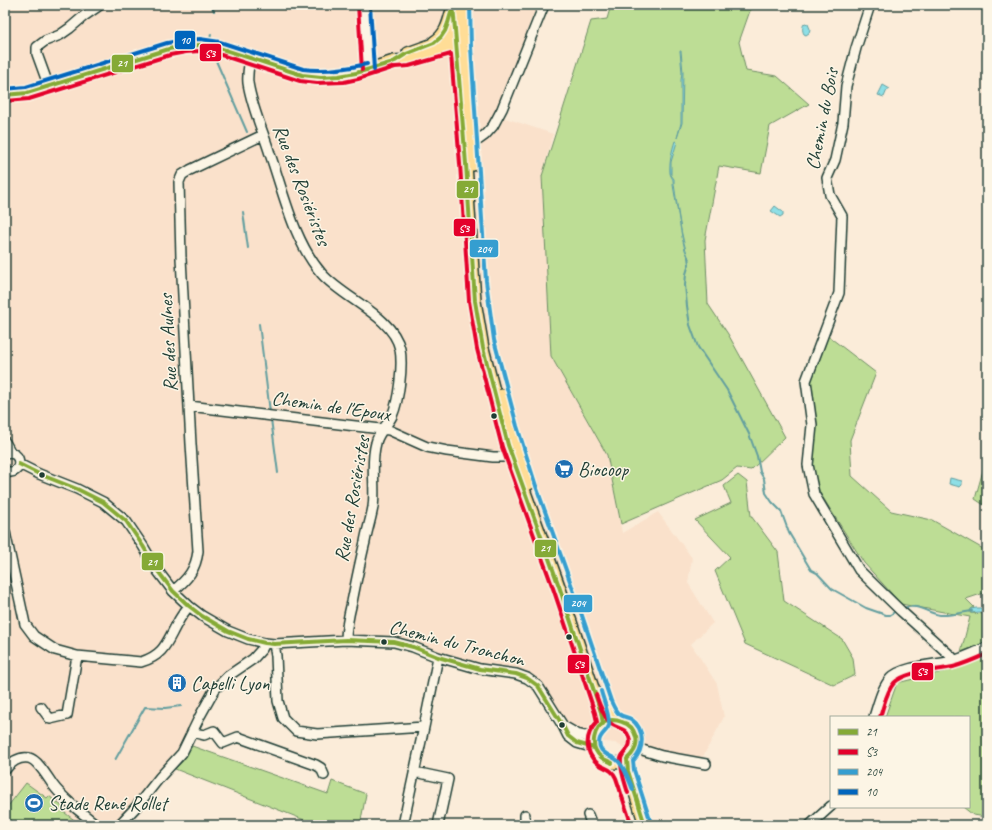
<svg xmlns="http://www.w3.org/2000/svg" width="992" height="830" viewBox="0 0 992 830" font-family="Caveat,sans-serif">
<style>
.built{fill:#fae1cb}
.green{fill:#bddd95;stroke:#6e8d64}
.water{fill:#8edfe6;stroke:#629e9f}
.lines{fill:none;stroke-linecap:round;stroke-linejoin:round}
.stream{stroke:#629e9f;stroke-width:2}
.minor-casing{stroke:#1f3d34;stroke-width:12}
.major-casing{stroke:#1f3d34;stroke-width:14}
.minor{stroke:#fcf5e5;stroke-width:9}
.major{stroke:#ffdd96;stroke-width:11}
.bus-1-casing{stroke:#fcf5e5;stroke-width:7}
.bus-2-casing{stroke:#fcf5e5;stroke-width:7}
.bus-3-casing{stroke:#fcf5e5;stroke-width:7}
.bus-4-casing{stroke:#fcf5e5;stroke-width:7}
.bus-1{stroke:#85aa36;stroke-width:4}
.bus-2{stroke:#e4002b;stroke-width:4}
.bus-3{stroke:#359ed0;stroke-width:4}
.bus-4{stroke:#0065bd;stroke-width:4}
.bus-dot{fill:#1f3d34;stroke:#fcf5e5;stroke-width:1.5}
.labels{text-anchor:middle;dominant-baseline:central;stroke-width:3;stroke-linejoin:round;paint-order:stroke}
.street-label{font-size:20px;fill:#1f3d34;stroke:#fcf5e5}
.poi-label{font-size:20px;fill:#1f3d34;stroke:#fcf5e5;text-anchor:start}
.line-badge{stroke:#fcf5e5;stroke-width:1.5}
.badge-label{font-size:11px;text-anchor:middle;font-weight:bold;fill:#fff}
</style>
<rect width="100%" height="100%" fill="#fbecd9"/>
<filter id="ink" filterUnits="userSpaceOnUse"><feTurbulence type="fractalNoise" baseFrequency=".025" numOctaves="2"/><feDisplacementMap in="SourceGraphic" scale="8" xChannelSelector="R" yChannelSelector="G"/><feConvolveMatrix kernelMatrix="1 2 1 2 8 2 1 2 1" color-interpolation-filters="sRGB"/></filter>
<g filter="url(#ink)">
<path class="built" d="M5 5H537L496 115 553 134 542 176 551 356 607 455 622 533 658 512 692 558 688 583 713 623 691 644 717 684 724 717 698 766 641 757 615 743 576 739 527 678 392 640 289 643 219 681 176 757 117 825H5Z"/>
<path class="green" d="M611 5H752L739 42 746 71 777 76 809 104 770 126 761 173 719 166 705 240 708 304 728 334 785 437 751 470 737 468 722 480 621 524 607 455 551 356 542 176 591 21 607 19Z
M828 336 876 373 850 440 852 476 891 511 932 520 985 550 987 540V592L966 599 974 607 971 609 970 613 987 614V642L961 652 970 617 901 604 864 563 820 493 812 465 817 424 811 381Z
M987 456V507L975 499Z
M738 475 747 482 751 516 778 552 784 601 842 639 853 658 855 675 834 685 745 644 715 571 730 557 695 520 731 503 724 486Z
M987 655V817L973 815 963 807H969V717H885L897 683 955 669Z
M192 746 328 794 332 781 366 794 360 825H317L175 769 183 761Z
M26 783 47 798 49 796 63 807 61 810 81 825H5V810Z"/>
<path class="water" d="M805 23 808 24 810 29 809 33 806 35 804 34C802 31 802 25 805 23Z
M680 51H681L683 72 682 123 677 138 681 123V80L682 72Z
M883 85 890 89 889 90H887L884 97 878 95Z
M675 141 677 142 671 162V175L674 179V184C678 209 680 235 689 259L685 250 682 237 673 185C674 178 671 178 670 173 669 163 672 150 675 141Z
M775 206 783 212V215L780 217 771 211Z
M950 478 962 481V485L960 487 949 484Z
M976 608H987V613L979 612 971 613V609Z"/>
<g class="lines">
<path class="stream" d="M211 5 214 11
M210 40 211 34
M214 56 247 132
M243 212 248 248
M688 257 689 264 686 274 685 285 687 306 690 325 698 347 727 390 749 434 757 456 760 472 764 479 766 493 772 502 781 511 789 533 811 570 817 573 832 589 866 608 886 615H890L896 611
M259 324 270 412
M271 419 278 473
M903 608C919 603 926 613 940 615 951 616 962 612 972 611
M115 760 145 707 165 708 181 706"/>
<defs>
<path id="minor" d="M364 5 368 70
M870 5 856 48 846 86 843 123 835 160 827 178 830 195 842 216 839 293 806 381 812 425 808 465 814 494 859 570 901 611 952 657 953 660
M250 58C249 66 247 74 248 83 252 108 263 131 270 154 284 194 294 242 322 274 344 299 393 316 400 349 403 366 399 400 392 416 388 425 378 432 376 443 370 464 376 486 373 507 371 519 367 530 365 542 360 562 356 582 352 602 349 614 346 627 346 640
M49 87 37 54V47L45 41 60 35 70 28 84 16 100 5
M472 142 478 140 485 135 493 126 502 109 544 5
M189 406 389 430 427 447 447 451 493 457H517
M5 442 11 453
M5 454C24 448 23 478 5 471
M19 464 39 474 77 489 103 502 126 521 143 546 157 570 173 591 189 606 202 616 228 631 248 639 265 643 274 644 346 640 394 642 413 647 438 657 480 669 516 674 527 678 538 686 563 726 568 736 577 743 594 748
M5 532 25 624 34 636 55 650 77 656 141 662C165 655 167 641 178 622 181 616 185 611 189 606
M173 591C188 579 196 569 198 551L191 444 181 258 179 182 182 175 190 170 263 135
M274 644 276 656 278 701 283 718 296 731 317 734 424 727 438 657
M41 707 50 719 67 715 77 656
M874 717C878 705 882 687 891 678 902 666 936 665 952 661 964 658 976 652 987 647
M563 726 577 734 585 736 595 734
M192 732 204 735 214 731 223 743 238 737 316 765 321 768 324 775
M636 748 662 756 706 764
M5 770C10 763 19 756 29 758 38 760 48 778 53 785 65 801 82 813 97 825
M415 772 448 779 438 825
M588 815 592 825
M119 825 137 806 160 777 182 753 200 716 215 689 228 676 253 659 262 649 265 643
M403 825 424 727
M525 825V815
M810 825 831 806"/>
<path id="major" d="M453 5 464 143 466 164 475 301 483 348 508 445 560 589 601 712 603 724
M464 5 465 47 473 165
M434 42C445 35 448 25 451 13
M408 53 447 39 462 38
M5 95 27 93 169 49 185 46 200 45 219 48 302 75 317 77 343 76 357 73 394 61 408 60 445 49 462 47
M502 395 529 484
M603 697 608 710 617 720
M594 742a21 21 0 1 1 42 0a21 21 0 1 1-42 0Z
M627 759 628 771 645 825"/>
</defs>
<use href="#minor" class="minor-casing"/>
<use href="#major" class="major-casing"/>
<use href="#minor" class="minor"/>
<use href="#major" class="major"/>
<defs>
<path id="bus-1" d="M453 5 466 164 475 301 483 348 508 445 560 589 601 712 603 724
M5 95 27 93 169 49 185 46 200 45 219 48 302 75 321 77 339 76 356 73 390 63 395 61 406 54 434 43 441 37 445 31 448 23 452 9
M19 464 39 474 77 489 103 502 126 521 143 546 157 570 173 591 189 606 202 616 228 631 248 639 265 643 274 644 346 640 394 642 413 647 438 657 480 669 516 674 527 678 538 686 563 726 568 736 577 743 594 748
M627 759 628 771 645 825
M612 763C609 761 604 760 601 757 589 747 593 727 607 721 612 719 617 720 622 722 630 724 634 730 636 737 638 746 634 753 627 759"/>
<path id="bus-2" d="M358 5 362 70
M6 101 29 99 170 55 186 52 200 51 218 54 300 81 317 83 344 82 358 79 395 67 409 66 451 54 460 164 469 301 477 349 502 447 554 591 595 713 597 722C585 734 584 752 597 763 604 769 612 768 616 778 617 781 618 784 619 787 623 800 627 812 632 825
M596 695C599 704 603 715 610 723 616 729 626 727 629 737 633 749 622 751 621 759 620 771 625 782 628 793
M880 717C884 706 886 692 894 683 907 670 936 671 953 667 965 664 976 659 987 654"/>
<path id="bus-3" d="M470 5 471 47 486 281 494 340 517 426 536 486 576 598 611 701C613 705 615 711 619 714 623 717 627 717 631 719 645 729 645 749 633 761L634 770 651 823
M601 691C603 699 610 716 609 725 608 732 596 735 600 747 603 756 613 755 619 762 626 770 629 780 633 790"/>
<path id="bus-4" d="M370 5 374 70
M5 89 26 87 167 43 184 40 200 39 220 42 303 69C325 72 345 69 367 64"/>
</defs>
<use href="#bus-1" class="bus-1-casing"/>
<use href="#bus-2" class="bus-2-casing"/>
<use href="#bus-3" class="bus-3-casing"/>
<use href="#bus-4" class="bus-4-casing"/>
<use href="#bus-1" class="bus-1"/>
<use href="#bus-2" class="bus-2"/>
<use href="#bus-3" class="bus-3"/>
<use href="#bus-4" class="bus-4"/>
</g>
</g>
<defs>
<symbol id="supermarket-disc" viewBox="-11 -11 22 22"><circle r="9.5" fill="#1f6fb2" stroke="#fcf5e5"/><path d="M-6-5.5h2.5l.6 2H6L4.5 2H-2.5L-4.4-4H-6ZM-1.5 3.2a1.3 1.3 0 1 0 .1 0ZM3 3.2a1.3 1.3 0 1 0 .1 0Z" fill="#fff"/></symbol>
<symbol id="building-disc" viewBox="-11 -11 22 22"><circle r="9.5" fill="#1f6fb2" stroke="#fcf5e5"/><path d="M-4-6H4V6H1V3H-1V6H-4ZM-2.5-4.3h1.7v1.8h-1.7ZM.8-4.3h1.7v1.8H.8ZM-2.5-1h1.7V.8h-1.7ZM.8-1h1.7V.8H.8Z" fill="#fff"/></symbol>
<symbol id="stadium-disc" viewBox="-11 -11 22 22"><circle r="9.5" fill="#1f6fb2" stroke="#fcf5e5"/><path d="M0-5a6.5 5 0 1 0 0 10a6.5 5 0 1 0 0-10ZM-3.5-1.8h7v3.6h-7Z" fill="#fff"/></symbol>
</defs>
<g fill-rule="evenodd">
<use href="#supermarket-disc" x="553" y="458" width="22" height="22"/>
<use href="#building-disc" x="166" y="672" width="22" height="22"/>
<use href="#stadium-disc" x="23" y="792" width="22" height="22"/>
</g>
<g class="bus-dot">
<circle cx="494" cy="416" r="3.5"/>
<circle cx="42" cy="475" r="3.5"/>
<circle cx="569" cy="637" r="3.5"/>
<circle cx="384" cy="642" r="3.5"/>
<circle cx="562" cy="725" r="3.5"/>
</g>
<g class="labels">
<g class="street-label">
<text transform="translate(822 119) rotate(-79)">Chemin du Bois</text>
<text transform="translate(302 185) rotate(69)">Rue des Rosiéristes</text>
<text transform="translate(168 343) rotate(-93)">Rue des Aulnes</text>
<text transform="translate(331 406) rotate(8)">Chemin de l'Epoux</text>
<text transform="translate(352 499) rotate(-80)">Rue des Rosiéristes</text>
<text transform="translate(457 643) rotate(14)">Chemin du Tronchon</text>
</g>
<g class="poi-label">
<text x="578" y="469">Biocoop</text>
<text x="191" y="683">Capelli Lyon</text>
<text x="48" y="803">Stade René Rollet</text>
</g>
</g>
<g class="line-badge">
<rect x="174" y="30" width="22" height="20" rx="4" fill="#0065bd"/>
<rect x="199" y="43" width="23" height="19" rx="4" fill="#e4002b"/>
<rect x="111" y="54" width="23" height="19" rx="4" fill="#85aa36"/>
<rect x="456" y="180" width="23" height="19" rx="4" fill="#85aa36"/>
<rect x="453" y="218" width="23" height="19" rx="4" fill="#e4002b"/>
<rect x="469" y="239" width="30" height="19" rx="4" fill="#359ed0"/>
<rect x="534" y="539" width="23" height="19" rx="4" fill="#85aa36"/>
<rect x="141" y="552" width="23" height="19" rx="4" fill="#85aa36"/>
<rect x="563" y="594" width="30" height="19" rx="4" fill="#359ed0"/>
<rect x="567" y="654" width="23" height="20" rx="4" fill="#e4002b"/>
<rect x="911" y="662" width="23" height="19" rx="4" fill="#e4002b"/>
</g>
<g class="badge-label">
<text x="185" y="44">10</text>
<text x="210" y="57">S3</text>
<text x="122" y="67">21</text>
<text x="468" y="193">21</text>
<text x="464" y="232">S3</text>
<text x="484" y="253">204</text>
<text x="545" y="552">21</text>
<text x="152" y="566">21</text>
<text x="578" y="607">204</text>
<text x="579" y="668">S3</text>
<text x="922" y="675">S3</text>
</g>
<rect width="992" height="830" fill="none" stroke="#fcf5e5" stroke-width="20"/>
<rect x="10" y="10" width="972" height="810" fill="none" stroke="#1f3d34" stroke-width="1.5" filter="url(#ink)"/>
<rect x="830" y="716" width="140" height="92" fill="#fcf5e5" stroke="#a4ab9e"/>
<rect x="838" y="729" width="20" height="6" fill="#85aa36" stroke="#a4ab9e"/>
<text x="866" y="736" font-size="12" fill="#1f3d34">21</text>
<rect x="838" y="749" width="20" height="6" fill="#e4002b" stroke="#a4ab9e"/>
<text x="866" y="756" font-size="12" fill="#1f3d34">S3</text>
<rect x="838" y="769" width="20" height="6" fill="#359ed0" stroke="#a4ab9e"/>
<text x="866" y="776" font-size="12" fill="#1f3d34">204</text>
<rect x="838" y="789" width="20" height="6" fill="#0065bd" stroke="#a4ab9e"/>
<text x="866" y="796" font-size="12" fill="#1f3d34">10</text>
</svg>
